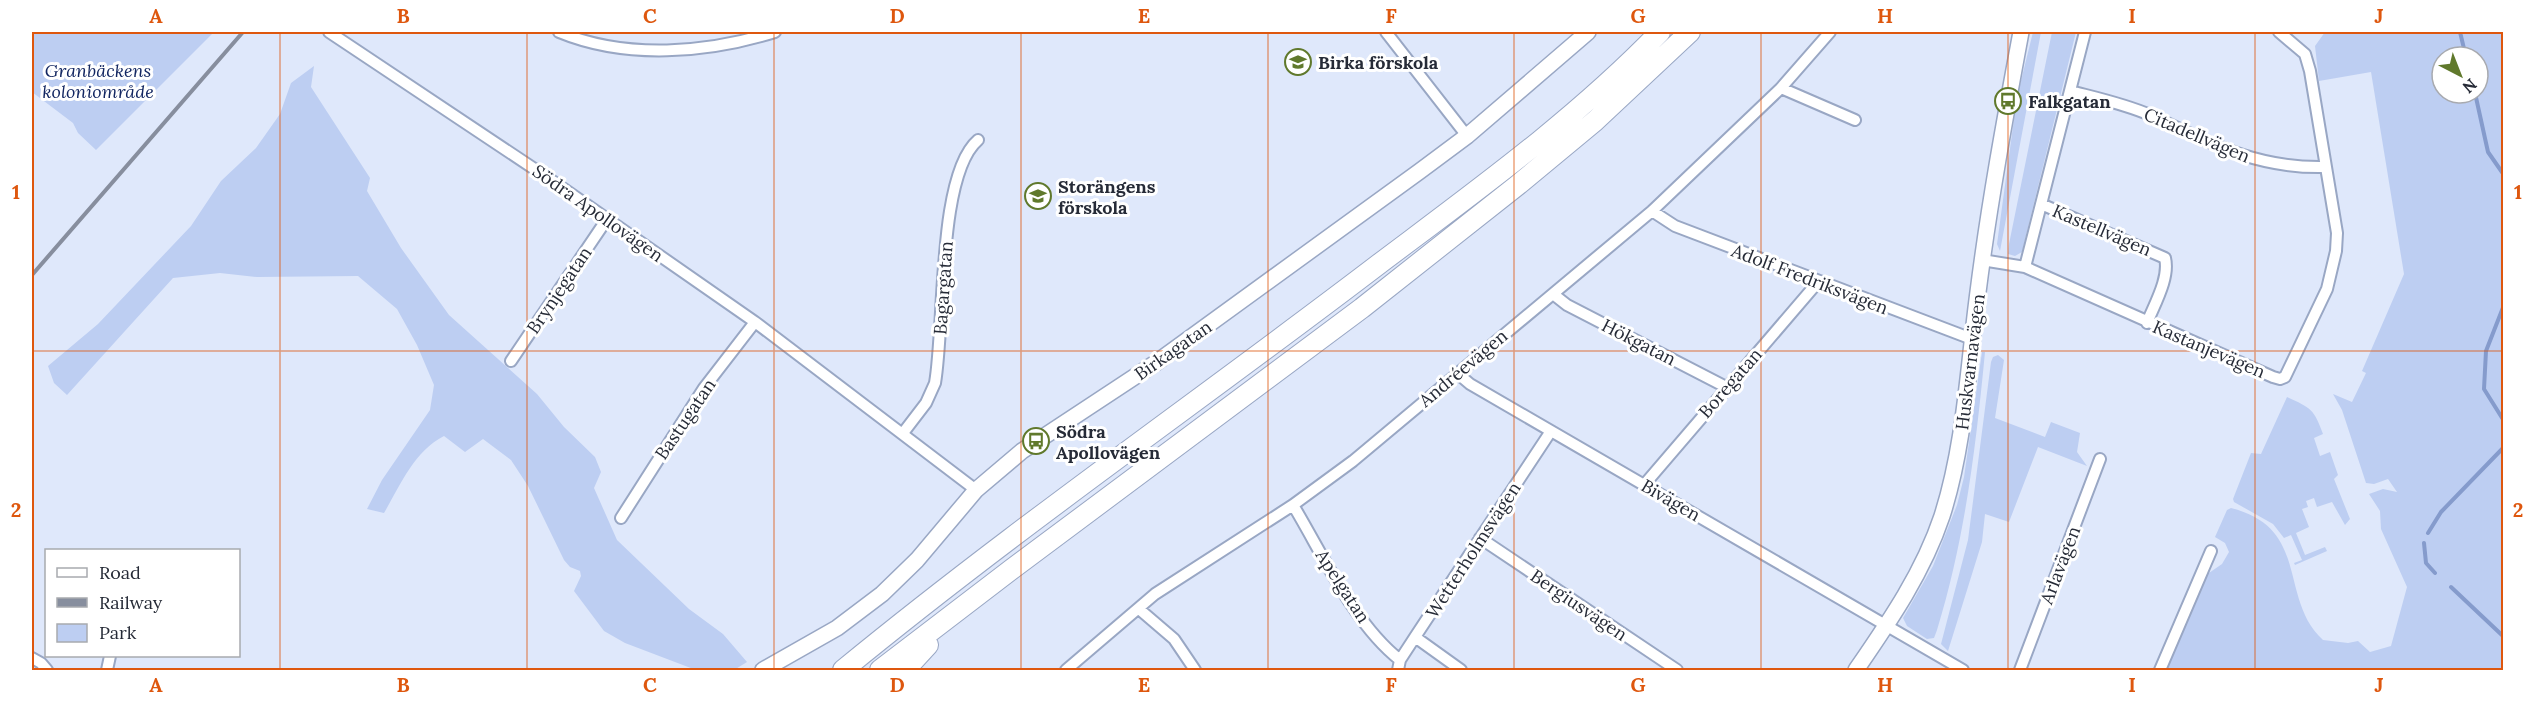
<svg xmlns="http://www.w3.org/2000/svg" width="2535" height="702" viewBox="0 0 2535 702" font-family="Lora,serif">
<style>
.green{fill:#bdcef2;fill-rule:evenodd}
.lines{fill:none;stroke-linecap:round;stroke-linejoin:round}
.stream{stroke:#859bcc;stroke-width:4}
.street-casing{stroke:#99a7c4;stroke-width:14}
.secondary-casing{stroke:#99a7c4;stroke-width:18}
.highway-casing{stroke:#99a7c4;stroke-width:22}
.street{stroke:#fff;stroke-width:10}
.secondary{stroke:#fff;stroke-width:15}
.highway{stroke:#fff;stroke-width:20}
.rail{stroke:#878e9e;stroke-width:4}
.grid{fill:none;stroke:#de570e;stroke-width:1.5;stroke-opacity:0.55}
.labels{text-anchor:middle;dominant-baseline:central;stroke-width:6;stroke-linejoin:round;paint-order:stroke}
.poi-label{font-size:18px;font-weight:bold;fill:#262b37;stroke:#fff;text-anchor:start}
.park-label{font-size:18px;font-style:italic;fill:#122661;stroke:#fff}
.street-label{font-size:18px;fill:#262b37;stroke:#fff}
.neatline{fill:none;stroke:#de570e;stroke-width:2}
.grid-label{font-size:20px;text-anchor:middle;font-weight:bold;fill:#de570e}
</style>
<rect width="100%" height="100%" fill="#dfe8fb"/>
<path class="green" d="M32 32H214L96 150 78 133 73 123 32 92Z
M2033 32H2041L2000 251 1997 244 2017 97Z
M2052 32H2076L2022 252 2015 256 2008 254 2009 244Z
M2325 32H2503V670H2166L2206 575 2222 564 2229 552 2225 543 2215 537 2227 510 2231 508C2311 528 2278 599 2323 640L2348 643 2358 641 2370 652 2391 646 2407 587 2381 529 2380 511 2369 494 2383 489 2397 492 2388 479 2374 484 2366 483 2342 410 2333 394 2352 402 2366 373 2362 371 2404 274 2371 72 2319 81 2315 46ZM2442 57H2478V93H2442Z
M314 66 311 87 370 178 367 191 401 248 449 315 537 394 564 427 595 457 601 472 594 488 617 540 689 609 723 634 747 662 734 670H696L625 643 604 631 574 591 581 576 580 571 570 567 564 560 528 486 511 460 483 439 465 452 444 436C414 451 400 486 384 513L367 509 382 480 430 410 434 385 417 345 397 309 358 276 257 277 220 273 173 278 67 395 54 383 48 366 98 324 191 226 221 181 256 148 280 114 291 83Z
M1982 352H1985C1976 446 1965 539 1937 630L1934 638 1927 639 1907 626 1903 618 1933 566 1957 505 1964 477Z
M1998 355 2004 360 1995 418 2045 437 2051 422 2080 433 2077 452 2087 466 2038 447 2009 522 1985 514 1982 542 1948 651 1941 644 1968 540 1991 362 1993 357Z
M2287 397C2311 408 2314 409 2323 434L2314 438 2320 456 2330 452 2338 475 2334 479 2350 519 2345 525 2332 502 2317 507 2314 498 2306 501 2308 507 2302 509 2309 527 2296 533 2305 555 2325 547 2327 551 2295 565 2294 563 2302 560 2291 535 2284 538 2273 524 2234 502 2233 499 2251 453 2261 454Z"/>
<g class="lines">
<path class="stream" d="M2460 32 2466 57
M2475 93 2488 152 2504 175
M2504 305 2486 351 2484 389 2504 421
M2428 533 2441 512 2504 447
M2424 543 2426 563 2435 573
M2451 587 2504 637"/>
<defs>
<path id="street" d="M329 32 554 182 755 322 976 490
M559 32C627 60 707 53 775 32
M1386 32 1467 136
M1781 88 1855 120
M2070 91C2097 98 2125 104 2150 115 2210 143 2257 169 2326 167
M2041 204 2165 258C2170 278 2154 305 2147 323
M1652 211 1675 226 1972 339
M1982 260 2025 267 2273 377 2280 379 2285 377 2327 289 2336 251 2337 233 2310 71 2305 54 2279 32
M2025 267 2085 32
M1553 294 1567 305 1726 387
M511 361 607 219
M1457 373 1470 384 1963 670
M903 433 926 403 935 383C945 327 937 175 978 140
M1644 485 1818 282
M1293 505C1323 555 1354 624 1400 660
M621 518 704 388 755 322
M1480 538 1677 670
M1139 609 1174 639 1195 670
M1415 637 1461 670
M32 658 41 663 47 670
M107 670 110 656
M1066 670 1155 594 1293 505 1353 461 1652 211 1781 88 1830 32
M1398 670 1400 660 1415 637 1551 431
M2020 670 2100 459
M2160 670 2211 551"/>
<path id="secondary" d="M763 670 837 628 882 594 917 560 976 490 1022 451 1157 362 1420 171 1467 136 1588 32
M1856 670C1889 622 1923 573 1942 516 1965 444 1968 367 1978 292 1989 205 2005 118 2021 32"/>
<path id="highway" d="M843 670C1016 528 1201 400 1379 264 1476 191 1576 119 1660 32
M880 670 1012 569 1362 308 1519 184 1595 121 1690 32
M905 670 928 645"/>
</defs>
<use href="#street" class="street-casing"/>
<use href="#secondary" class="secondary-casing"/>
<use href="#highway" class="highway-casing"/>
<use href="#street" class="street"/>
<use href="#secondary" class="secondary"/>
<use href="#highway" class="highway"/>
<path class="rail" d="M32 275 243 32"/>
</g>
<path class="grid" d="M280 32V670M527 32V670M774 32V670M1021 32V670M1268 32V670M1514 32V670M1761 32V670M2008 32V670M2255 32V670M32 351H2504"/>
<defs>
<symbol id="school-ring" viewBox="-11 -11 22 22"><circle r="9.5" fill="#fff" stroke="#60792c" stroke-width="1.5"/><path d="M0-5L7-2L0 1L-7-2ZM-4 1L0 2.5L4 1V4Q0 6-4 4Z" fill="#60792c"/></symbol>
<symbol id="bus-ring" viewBox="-11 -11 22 22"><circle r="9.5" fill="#fff" stroke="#60792c" stroke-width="1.5"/><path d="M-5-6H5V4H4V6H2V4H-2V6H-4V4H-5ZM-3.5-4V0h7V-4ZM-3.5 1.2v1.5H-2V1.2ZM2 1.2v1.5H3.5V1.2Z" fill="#60792c"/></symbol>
</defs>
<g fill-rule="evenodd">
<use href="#school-ring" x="1283" y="47" width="30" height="30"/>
<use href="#bus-ring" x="1993" y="86" width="30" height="30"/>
<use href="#school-ring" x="1023" y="181" width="30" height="30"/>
<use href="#bus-ring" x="1021" y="426" width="30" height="30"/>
</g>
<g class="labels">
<g class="poi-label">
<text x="1318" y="62">Birka förskola</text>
<text x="2028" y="101">Falkgatan</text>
<text x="1058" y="186">Storängens<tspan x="1058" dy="21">förskola</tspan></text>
<text x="1056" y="431">Södra<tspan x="1056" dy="21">Apollovägen</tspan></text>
</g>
<g class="park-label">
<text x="98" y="70">Granbäckens<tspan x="98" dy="21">koloniområde</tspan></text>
</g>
<g class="street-label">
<text transform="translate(2197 135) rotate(23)">Citadellvägen</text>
<text transform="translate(598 213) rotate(35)">Södra Apollovägen</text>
<text transform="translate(2102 230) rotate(23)">Kastellvägen</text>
<text transform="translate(1810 279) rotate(21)">Adolf Fredriksvägen</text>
<text transform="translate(943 288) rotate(-86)">Bagargatan</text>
<text transform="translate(559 290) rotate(-56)">Brynjegatan</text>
<text transform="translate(1639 342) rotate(27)">Hökgatan</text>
<text transform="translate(2209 349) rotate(23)">Kastanjevägen</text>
<text transform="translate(1173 350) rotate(-35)">Birkagatan</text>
<text transform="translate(1970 362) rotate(-83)">Huskvarnavägen</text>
<text transform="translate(1463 368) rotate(-40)">Andréevägen</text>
<text transform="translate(1730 383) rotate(-49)">Boregatan</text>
<text transform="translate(685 419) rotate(-56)">Bastugatan</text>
<text transform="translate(1671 500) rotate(30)">Bivägen</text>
<text transform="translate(1473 550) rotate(-57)">Wetterholmsvägen</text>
<text transform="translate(2060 565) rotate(-69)">Arlavägen</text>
<text transform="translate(1343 586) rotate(57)">Apelgatan</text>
<text transform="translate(1579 605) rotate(34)">Bergiusvägen</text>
</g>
</g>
<rect width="2535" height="702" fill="none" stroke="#ffffff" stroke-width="66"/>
<rect x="45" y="549" width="195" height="108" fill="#ffffff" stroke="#a8aaaf" stroke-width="1.5"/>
<rect x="57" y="568" width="30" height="9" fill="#ffffff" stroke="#a8aaaf" stroke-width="1.5"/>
<text x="99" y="579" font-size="18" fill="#262b37">Road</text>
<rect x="57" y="598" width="30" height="9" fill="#878e9e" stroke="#a8aaaf" stroke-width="1.5"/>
<text x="99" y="609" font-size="18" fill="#262b37">Railway</text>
<rect x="57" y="624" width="30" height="18" fill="#bdcef2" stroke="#a8aaaf" stroke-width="1.5"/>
<text x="99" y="639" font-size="18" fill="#262b37">Park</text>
<g transform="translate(2460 75) rotate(138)"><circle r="28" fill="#ffffff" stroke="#a8aaaf" stroke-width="1.5"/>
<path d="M0-4.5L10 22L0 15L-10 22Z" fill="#60792c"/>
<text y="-9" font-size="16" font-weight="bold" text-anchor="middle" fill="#262b37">N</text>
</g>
<rect x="33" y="33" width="2469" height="636" class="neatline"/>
<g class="grid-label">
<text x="156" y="23">A</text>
<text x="403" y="23">B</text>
<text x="650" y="23">C</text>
<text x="897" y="23">D</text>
<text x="1144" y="23">E</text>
<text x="1391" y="23">F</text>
<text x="1638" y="23">G</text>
<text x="1885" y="23">H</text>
<text x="2132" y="23">I</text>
<text x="2379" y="23">J</text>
<text x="16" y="199">1</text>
<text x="2518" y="199">1</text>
<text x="16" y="517">2</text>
<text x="2518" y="517">2</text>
<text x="156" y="692">A</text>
<text x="403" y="692">B</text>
<text x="650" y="692">C</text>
<text x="897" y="692">D</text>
<text x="1144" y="692">E</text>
<text x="1391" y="692">F</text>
<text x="1638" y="692">G</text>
<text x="1885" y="692">H</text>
<text x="2132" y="692">I</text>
<text x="2379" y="692">J</text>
</g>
</svg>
